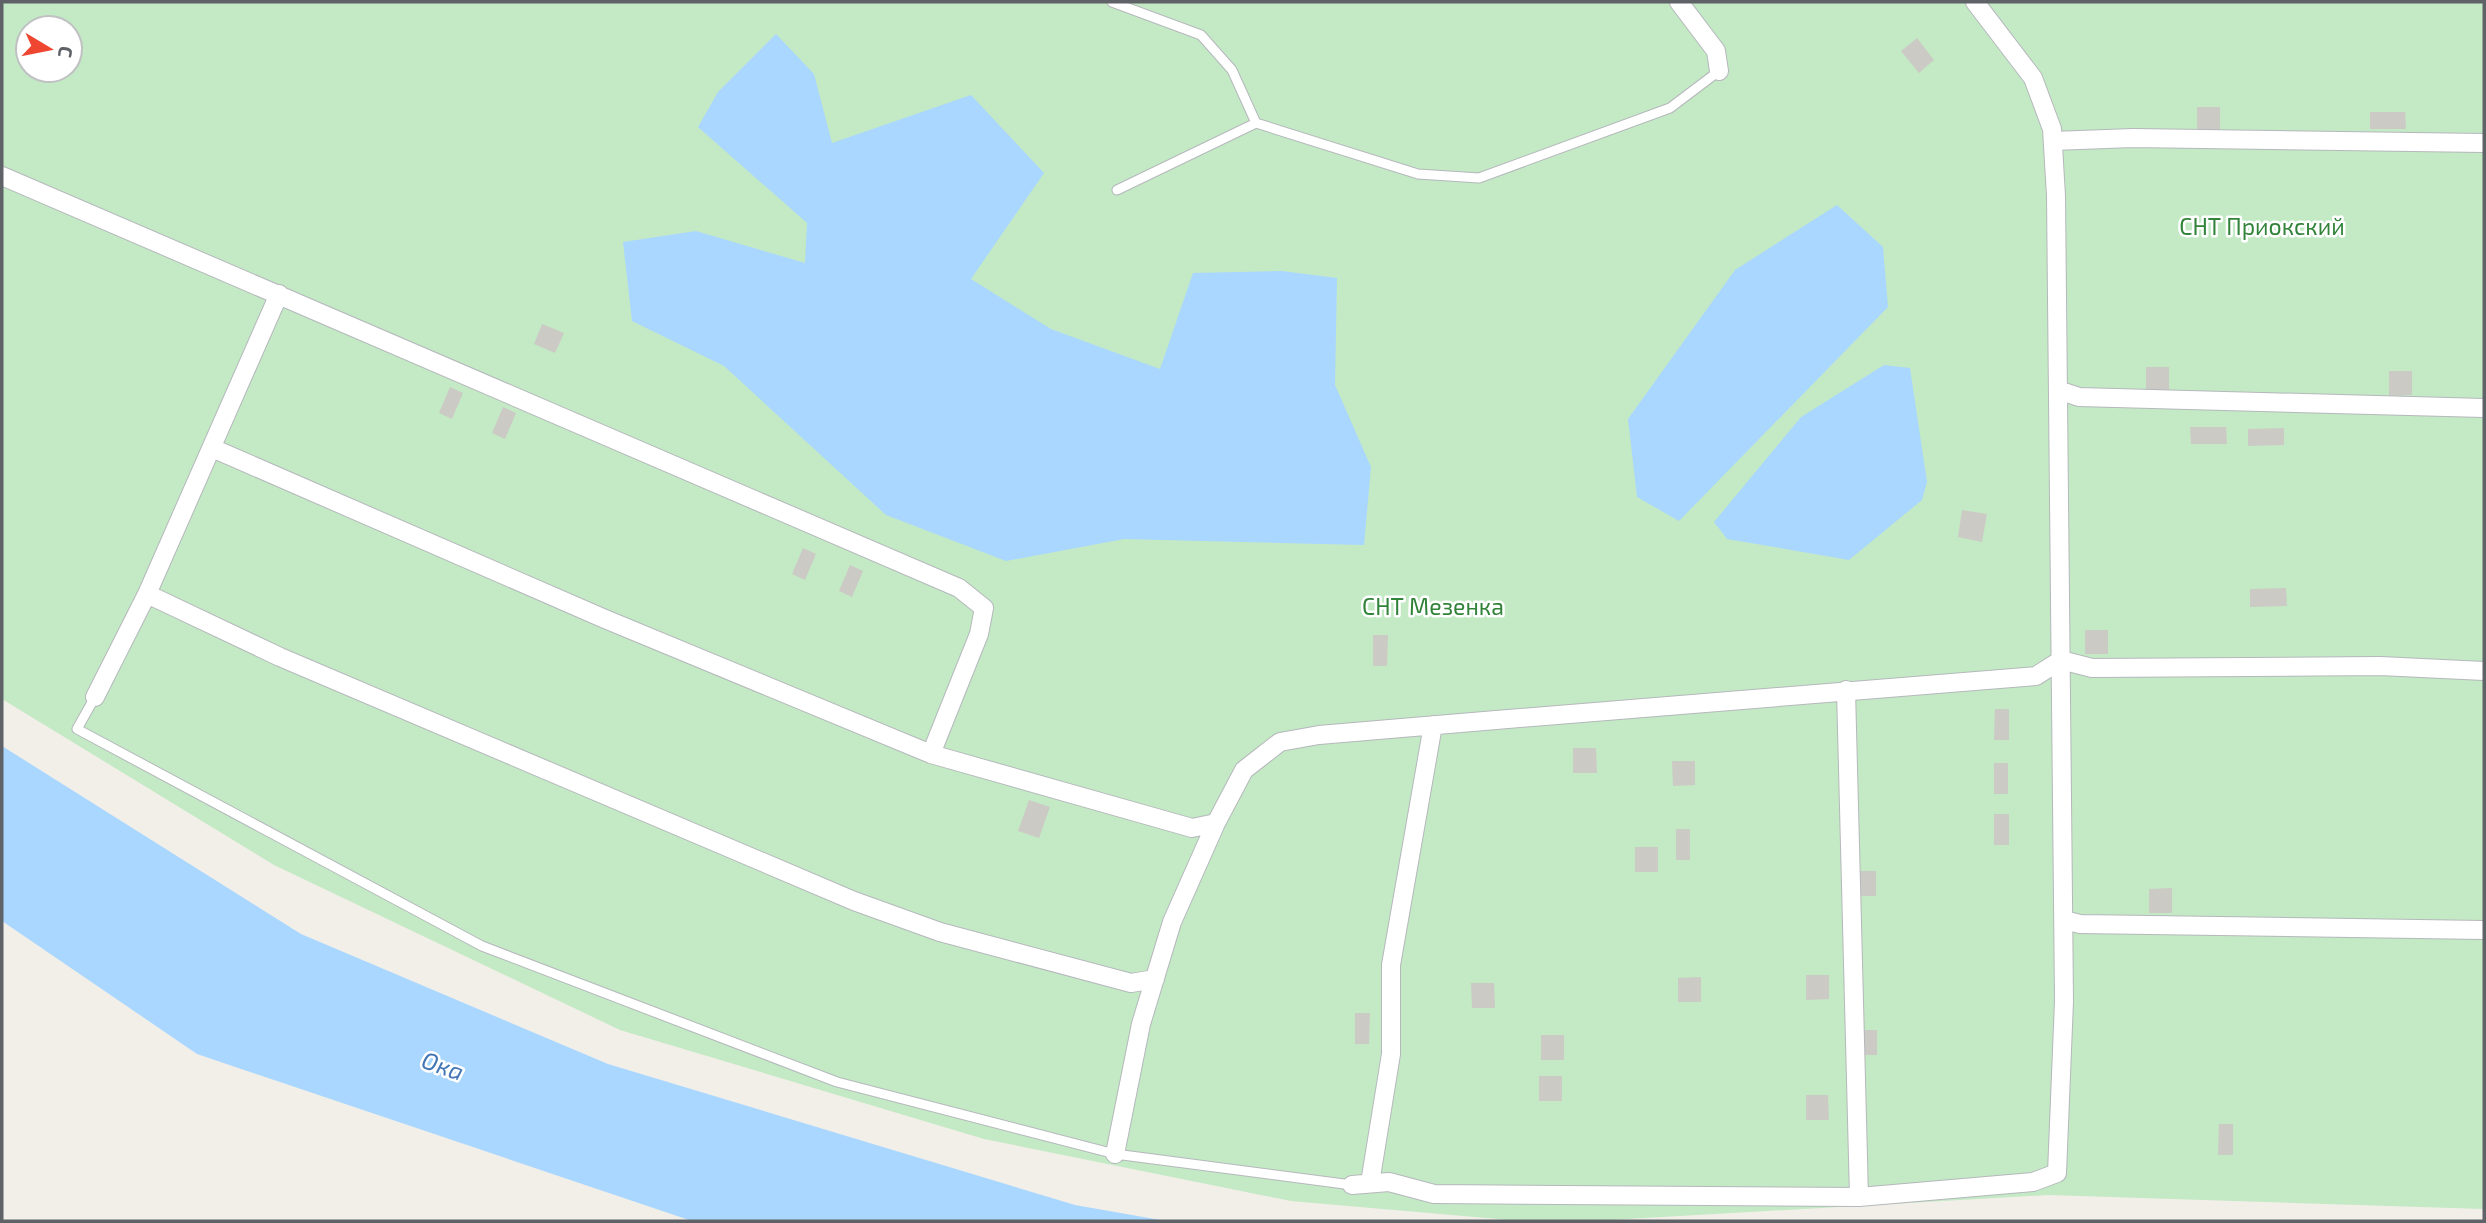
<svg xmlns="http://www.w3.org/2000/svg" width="2486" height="1223" viewBox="0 0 2486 1223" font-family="'Exo 2',sans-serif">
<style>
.green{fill:#c4e9c5;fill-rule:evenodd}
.water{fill:#aad7ff}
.building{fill:#cccac5}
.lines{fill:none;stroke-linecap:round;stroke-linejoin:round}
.service-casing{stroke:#b5b8bc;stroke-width:11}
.minor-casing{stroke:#b5b8bc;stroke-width:20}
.service{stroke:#fff;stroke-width:9}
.minor{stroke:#fff;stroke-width:18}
.labels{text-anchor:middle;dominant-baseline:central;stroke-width:5;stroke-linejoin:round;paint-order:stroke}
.park-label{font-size:23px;fill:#32833a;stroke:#fff}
.water-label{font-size:24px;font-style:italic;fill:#4276b6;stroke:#fff}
</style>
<rect width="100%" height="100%" fill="#f1efe8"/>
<path class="green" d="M2 2H2484V1209L2049 1195 1592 1221H1521L1291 1201 984 1139 620 1030 274 865 2 699ZM28 28H70V70H28Z"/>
<path class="water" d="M776 34 814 74 832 143 971 95 1044 173 971 279 1051 329 1160 369 1193 273 1282 271 1337 278 1335 385 1371 467 1364 545 1124 539 1006 561 886 515 724 366 632 321 623 242 696 231 805 263 807 223 698 127 718 92Z
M1837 205 1883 247 1888 307 1679 521 1637 497 1628 419 1735 270Z
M1884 365 1910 368 1927 482 1922 500 1849 560 1727 539 1714 522 1801 417Z
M2 746 301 934 608 1064 1075 1205 1166 1221H692L197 1054 2 921Z"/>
<path class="building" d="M1917 38 1934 60 1919 73 1901 51Z
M2197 107H2220V132L2197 131Z
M2370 112H2405L2406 129H2370Z
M542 324 564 333 555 353 534 344Z
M2146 367H2169V391H2146Z
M2389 371H2412V395L2389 396Z
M450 387 463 393 452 419 439 413Z
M503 407 516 413 505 439 492 433Z
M2190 427H2226L2227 444H2191Z
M2284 428V445L2248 446V429Z
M1962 510 1987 514 1982 542 1958 537Z
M803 548 816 554 805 580 792 574Z
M850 565 863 571 852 597 839 591Z
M2286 588 2287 606 2250 607V589Z
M2085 630H2108V654H2085Z
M1373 635H1388L1387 666H1373Z
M1995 709H2009V740H1994Z
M1573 748H1596L1597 773H1573Z
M1672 761H1695V785L1673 786Z
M1994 763H2008V794H1994Z
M1029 800 1050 807 1039 838 1018 831Z
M1994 814H2009V845H1994Z
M1676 829H1690V860H1676Z
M1635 847H1658V872H1635Z
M1853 871H1876V896H1853Z
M2172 888V913H2149V889Z
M1806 975H1829V999L1806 1000Z
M1701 977V1002H1678V978Z
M1471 983H1494L1495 1008H1472Z
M1355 1013H1370L1369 1044H1355Z
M1854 1030H1877V1055H1854Z
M1541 1035H1564V1060H1541Z
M1539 1076H1562V1101H1539Z
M1806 1095H1828L1829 1120H1806Z
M2219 1124H2233V1155H2218Z"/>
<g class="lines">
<defs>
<path id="service" d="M1112 2 1201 35 1232 70 1256 123
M1117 190 1256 123 1418 174 1479 178 1670 108 1719 71
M95 697 77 729 482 946 837 1082 1115 1154 1352 1185"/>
<path id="minor" d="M1679 2 1716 51 1719 71
M2053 141 2133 138 2484 143
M2 176 959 588 984 608 979 634 931 754
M2058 390 2079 397 2484 408
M212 448 605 619 931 754 1192 828 1216 823
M147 594 280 657 854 901 940 932 1131 983 1155 979
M1846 690 1859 1197 2033 1182 2057 1173 2064 1001 2056 196 2052 129 2033 78 1975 2
M95 697 147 594 279 294
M2064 920 2080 924 2484 930
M1115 1154 1141 1024 1172 922 1216 823 1244 770 1280 742 1319 735 1496 720 2036 676 2061 660 2092 668 2380 666 2484 671
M1370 1183 1391 1054V965L1433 725
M1352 1185 1389 1182 1434 1194 1859 1197"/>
</defs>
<use href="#service" class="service-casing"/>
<use href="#minor" class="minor-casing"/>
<use href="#service" class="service"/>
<use href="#minor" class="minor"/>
</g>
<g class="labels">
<g class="park-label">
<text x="2262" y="226">СНТ Приокский</text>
<text x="1433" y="606">СНТ Мезенка</text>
</g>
<g class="water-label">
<text transform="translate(443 1065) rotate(19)">Ока</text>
</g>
</g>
<rect width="2486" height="1223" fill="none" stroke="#5f6368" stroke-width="7"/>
<g transform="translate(49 49) rotate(100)"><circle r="33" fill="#ffffff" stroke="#bfc1c3" stroke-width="2"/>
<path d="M0-5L12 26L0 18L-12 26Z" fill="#ee4631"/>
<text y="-10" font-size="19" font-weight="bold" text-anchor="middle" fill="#5f6368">С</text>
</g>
</svg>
